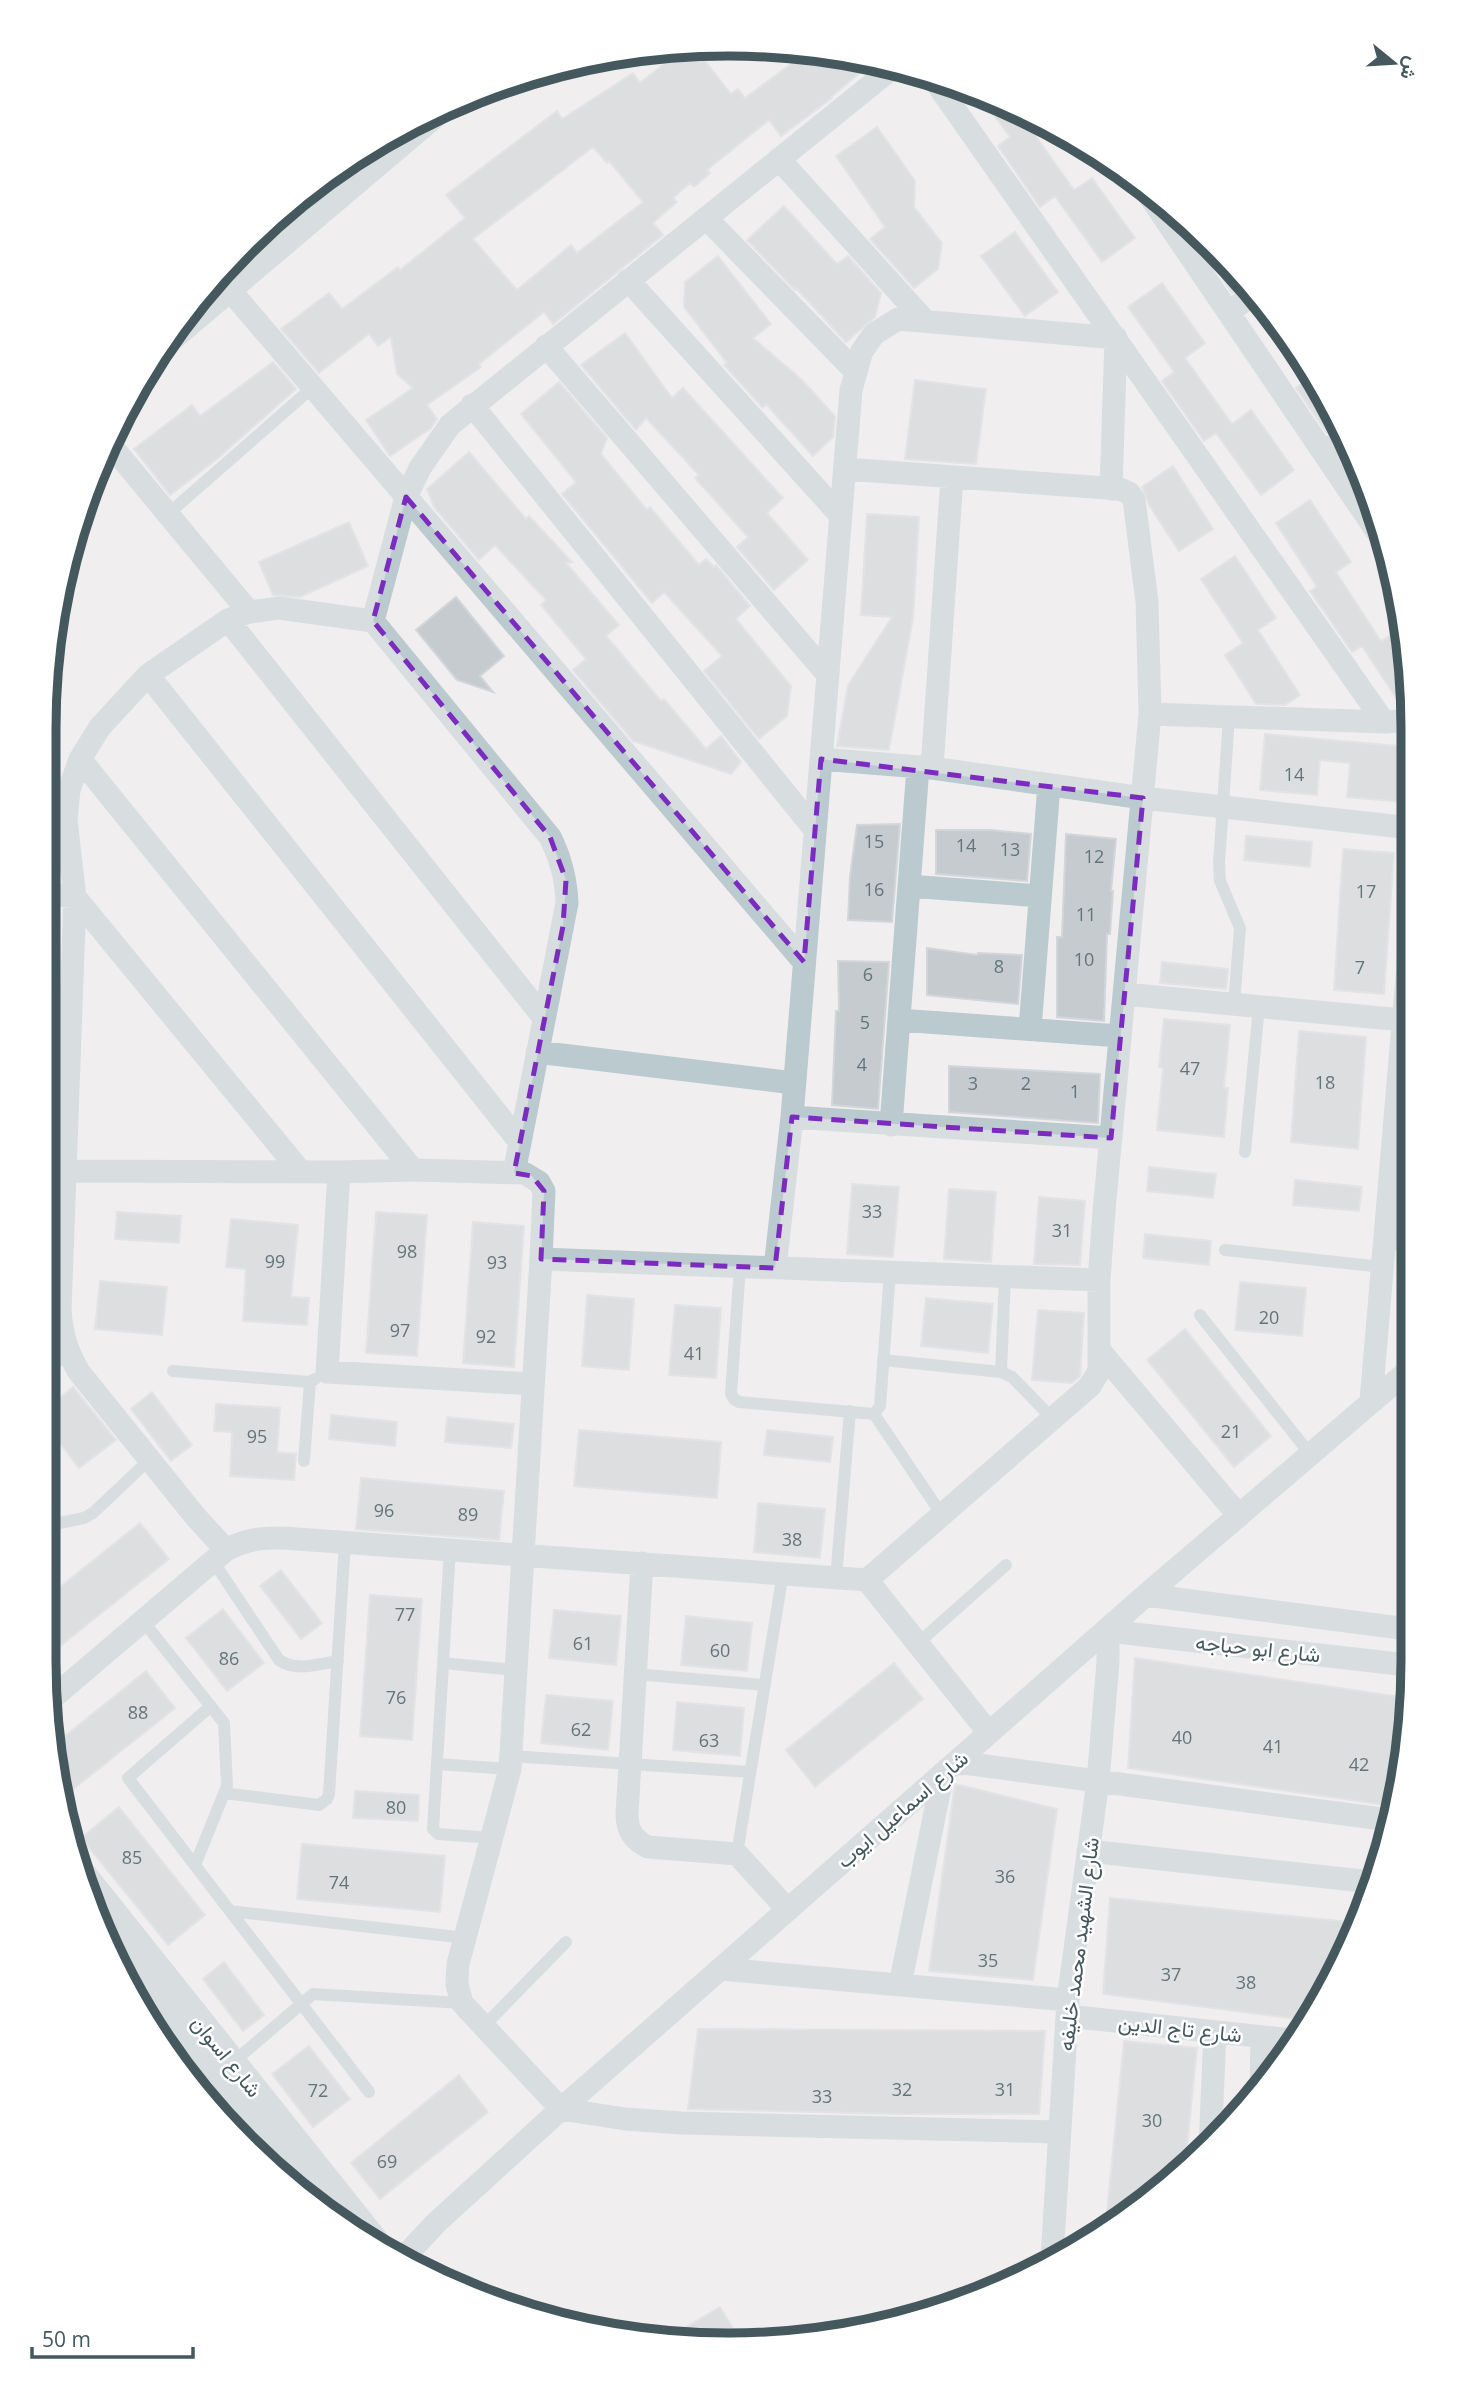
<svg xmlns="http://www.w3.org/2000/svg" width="1457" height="2389" viewBox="0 0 1457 2389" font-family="'Open Sans',Vazirmatn,sans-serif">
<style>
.building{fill:#c5cbcf;stroke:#d2d6db;stroke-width:2;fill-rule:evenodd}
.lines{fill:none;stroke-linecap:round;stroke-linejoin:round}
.service{stroke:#bacacf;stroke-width:12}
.minor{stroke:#bacacf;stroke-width:23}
.tertiary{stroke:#bacacf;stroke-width:30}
.marked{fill:none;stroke:#7b2cbf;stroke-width:5;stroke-dasharray:14 9;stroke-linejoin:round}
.labels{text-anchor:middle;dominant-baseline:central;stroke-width:5;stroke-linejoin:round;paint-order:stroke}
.number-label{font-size:18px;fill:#64757a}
.street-label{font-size:21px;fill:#44585e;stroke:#fff}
.rim{fill:none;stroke:#44585e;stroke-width:9}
</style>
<rect width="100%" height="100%" fill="#f1eeef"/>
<path class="building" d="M684 48H695L731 94 738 89 745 98 802 56 809 66 824 54 873 62 831 97 832 98 781 136 769 120 707 170 710 173 694 187 690 183 673 198 677 202 653 223 663 235 553 324 544 312 479 364 481 367 427 405 437 419 431 428 390 456 366 420 413 388 397 374 391 337 378 346 369 334 319 373 281 329 329 293 342 309 398 267 400 270 465 218 446 195 557 111 562 119 633 73 640 83ZM593 147 607 163 609 161 643 202 577 253 571 245 517 290 473 239Z
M979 95 1032 115 1025 121 1074 190 1092 178 1135 238 1102 262 1055 196 1040 207 998 146 1010 137Z
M877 127 915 181 914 207 942 243 938 269 914 288 870 239 885 227 836 156Z
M784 206 837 264 848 256 881 293 875 317 846 342 796 288 795 290 747 240Z
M1015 232 1058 292 1025 316 981 256Z
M1196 233 1244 277 1247 282 1232 293 1193 235Z
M718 256 771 324 753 338 802 380 835 416 833 437 813 456 766 404 763 408 724 365 727 363 684 307 685 282Z
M1162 283 1205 343 1185 358 1232 424 1251 410 1294 470 1261 495 1216 433 1204 441 1162 381 1174 372 1128 307Z
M625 333 672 398 683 388 783 498 767 513 808 560 774 590 737 547 748 537 695 478 699 475 646 418 636 430 581 365Z
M273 362 296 389 217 459 170 495 134 449 192 405 200 416Z
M1314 375 1322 386 1339 425 1327 433 1296 388Z
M915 380 986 389 976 464 905 459Z
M559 382 607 438 601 454 647 510 650 507 699 565 706 559 714 567 716 565 750 606 736 619 791 686 787 716 759 739 704 671 722 656 664 592 652 603 562 494 576 482 521 414Z
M469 452 526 519 529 516 572 562 566 563 619 625 606 636 661 701 664 699 706 749 721 736 741 762 731 774 633 741 573 670 586 659 541 605 546 600 495 545 479 560 434 507 427 489Z
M1173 466 1213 529 1179 551 1149 505 1142 487Z
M1310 500 1351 562 1336 572 1381 641 1401 628 1412 683V706L1402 707 1362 646 1352 652 1310 591 1317 587 1276 523Z
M867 514 919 517 913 618 889 750 837 746 848 685 892 617 861 615Z
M349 522 368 566 300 597 273 595 259 562Z
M1235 556 1276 618 1258 630 1300 695 1285 705 1256 704 1225 655 1243 643 1201 579Z
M456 597 504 656 480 676 493 692 457 680 416 630Z
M1265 734 1408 747 1403 802 1347 797 1350 763 1320 760 1317 795 1260 790Z
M900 824 892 922 848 920 850 876 857 825Z
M936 830H991L1031 834 1027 881 936 874Z
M1066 834 1116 839 1111 891H1113L1110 934H1107L1104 1021 1057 1017V937H1062Z
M1246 836 1312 842 1310 867 1244 860Z
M1343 849 1394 853 1384 994 1334 990Z
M927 948 977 955 978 953 1022 955 1018 1004 927 995Z
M838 961 889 962 878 1109 832 1105 836 1011H839Z
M1162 962 1228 969 1226 989 1160 983Z
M1164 1019 1230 1025 1224 1088H1228L1224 1137 1157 1130 1163 1068 1159 1067Z
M1299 1031 1366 1037 1358 1149 1291 1142Z
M949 1066 1100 1074 1098 1123 949 1112Z
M1149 1167 1216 1174 1213 1198 1147 1191Z
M1295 1180 1362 1187 1359 1211 1293 1205Z
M852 1184 899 1187 893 1257 847 1254Z
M949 1189 996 1192 991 1262 944 1259Z
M1039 1197 1085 1201 1080 1265 1034 1264Z
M117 1212 181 1216 179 1243 115 1239Z
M376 1212 427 1215 417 1356 366 1353Z
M231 1219 298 1225 291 1297 309 1298 307 1325 243 1321 246 1269 226 1267Z
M473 1222 524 1226 514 1367 463 1363Z
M1145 1234 1211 1241 1209 1265 1143 1258Z
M100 1281 167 1287 162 1335 95 1329Z
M1240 1282 1306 1288 1302 1336 1235 1330Z
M587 1295 634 1299 629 1370 582 1366Z
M926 1298 993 1304 988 1353 921 1346Z
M675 1305 721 1308 716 1378 669 1375Z
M1038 1310 1084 1313 1080 1376 1072 1383 1032 1380Z
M1185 1329 1271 1436 1234 1467 1147 1360Z
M73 1387 116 1440 79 1468 50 1430V1406Z
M152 1392 192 1445 171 1461 131 1409Z
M216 1404 280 1408 277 1452 296 1454 294 1480 230 1476 232 1432 214 1431Z
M331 1415 397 1422 395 1446 329 1439Z
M447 1417 514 1424 511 1448 445 1442Z
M579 1430 721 1442 717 1498 574 1486Z
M767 1430 833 1437 830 1462 764 1455Z
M361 1478 504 1491 499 1540 356 1529Z
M758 1503 825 1509 820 1558 754 1552Z
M140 1523 169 1559 60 1646 50 1634V1595Z
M281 1570 322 1623 301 1639 260 1586Z
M370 1595 422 1599 412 1740 360 1736Z
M223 1609 264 1663 227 1691 186 1638Z
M554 1610 621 1616 616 1665 549 1658Z
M686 1616 752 1623 747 1671 681 1665Z
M1135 1658 1402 1697V1768L1392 1806 1128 1768Z
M894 1663 923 1699 815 1787 786 1750Z
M146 1671 175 1708 66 1795 58 1785 50 1748Z
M546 1695 613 1701 608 1750 541 1743Z
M677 1702 744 1708 740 1756 673 1750Z
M955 1784 1057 1809 1033 1980 929 1971Z
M355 1791 419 1795 418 1821 353 1818Z
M119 1807 205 1915 168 1945 81 1838Z
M302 1844 445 1856 440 1912 297 1899Z
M1110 1898 1361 1923 1305 2020 1103 1994Z
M224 1962 264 2015 243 2031 203 1979Z
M698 2029 1045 2031 1039 2114H895L688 2109Z
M1124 2041 1197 2048 1185 2167 1105 2232Z
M309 2046 350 2099 313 2127 272 2074Z
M459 2075 488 2112 380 2199 351 2163Z
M720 2307 737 2335 723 2344 671 2336Z"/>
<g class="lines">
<path class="service" d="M168 514 313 387
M1229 717 1219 863 1220 881 1240 928 1234 1004
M1245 1152 1259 1007
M1225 1250 1382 1267
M1385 1252 1410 1228
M740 1266 731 1394 734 1399 739 1402 874 1414 880 1406 890 1272
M1200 1315 1310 1454
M883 1360 1001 1372 1012 1377 1054 1420
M50 1368 68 1353
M173 1371 310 1382
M1001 1372 1005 1276
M874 1414 942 1515
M304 1461 310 1382 315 1379
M50 1525 84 1518 93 1513 150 1459
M450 1549 433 1829 438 1834 492 1838
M213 1561 279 1660C296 1672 318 1664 338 1661
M836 1578 850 1411
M143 1621 224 1723 227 1786 195 1865
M917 1644 1006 1565
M443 1663 516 1670
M635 1674 765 1685
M211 1706 128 1778 369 2092
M511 1756 750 1772
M437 1764 510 1769
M224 1793 319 1805 327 1799 329 1794 345 1542
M737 1854 783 1573
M230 1911 466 1938
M484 2026 566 1942
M232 2063 313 1994 462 2003"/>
<path class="minor" d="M932 77 1384 722
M779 159 925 321
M1140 182 1384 542
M706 218 855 371
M628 280 841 516
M228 288 804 962
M1229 312 1255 293
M546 346 828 675
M472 405 815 830
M109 443 249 612
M1324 452 1345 437
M228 620 544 1018
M373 621 406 497 420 468 450 425 896 65
M148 675 519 1141
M1150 714 1384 722 1412 720
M80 759 413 1170
M821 759 932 768 1143 798 1411 828
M932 768 952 477
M909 886 1040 896
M50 894 75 897 301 1172
M1124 994 1403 1020
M899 1020 1120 1036
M1030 1029 1049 785
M537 1052 794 1083
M792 1117 1111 1138
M891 1125 918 767
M64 1171 339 1172 413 1170 524 1173 539 1182 544 1191 541 1259 510 1769 458 1964 457 1984 462 2003 561 2109 625 2119 681 2123 1059 2132
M339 1172 327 1372 533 1384
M541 1259 1099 1280
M775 1268 792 1117 851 390 862 351 874 334 898 319 1116 338 1111 489
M1100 1351 1239 1516
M1371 1401 1411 930
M226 1550 195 1516 79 1372C67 1352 62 1335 60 1311L75 897 66 820 69 790 80 759 100 727 148 675 228 620 249 612 279 608 373 621 550 837C561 859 566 878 567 903L514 1173
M642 1563 627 1814C627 1830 633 1840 648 1847L737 1854 788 1910
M867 1580 989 1733
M1146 1595 1408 1629
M50 1700 226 1550C250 1537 270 1537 297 1539L867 1580 1090 1386 1099 1371V1280L1104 1211 1150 714 1147 602 1134 500 1129 493 1120 489 845 469
M956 1762 1389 1820
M1088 1851 1372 1882
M720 1969 1068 2000
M900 1985 943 1773
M1067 2016 1293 2040
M1261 2089 1262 2037
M1210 2147 1215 2032
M404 2257 437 2222 561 2109 1146 1595 1409 1370
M1052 2258 1068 2000 1098 1781 1108 1662V1631L1408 1665"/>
<path class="tertiary" d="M171 336 433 114
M77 1869 376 2244
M113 1961 287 2179"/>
</g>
<path d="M0 0H1457V2389H0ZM406 497 804 962 821 759 1143 798 1111 1138 792 1117 775 1268 541 1259 544 1191 532 1176 514 1173 563 926 566 880 550 837 373 621Z" fill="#f1eeef" fill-opacity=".55" fill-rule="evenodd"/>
<path class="marked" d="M406 497 804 962 821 759 1143 798 1111 1138 792 1117 775 1268 541 1259 544 1191 532 1176 514 1173 563 926 566 880 550 837 373 621Z"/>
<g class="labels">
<g class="number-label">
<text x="1294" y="774">14</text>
<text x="874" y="841">15</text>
<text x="966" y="845">14</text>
<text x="1010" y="849">13</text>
<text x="1094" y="856">12</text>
<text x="874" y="889">16</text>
<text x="1366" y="891">17</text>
<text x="1086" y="914">11</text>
<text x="1084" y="959">10</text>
<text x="999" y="966">8</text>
<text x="1360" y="967">7</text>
<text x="868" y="974">6</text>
<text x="865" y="1022">5</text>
<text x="862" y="1064">4</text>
<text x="1190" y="1068">47</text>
<text x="1325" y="1082">18</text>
<text x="973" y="1083">3</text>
<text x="1026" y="1083">2</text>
<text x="1075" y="1091">1</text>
<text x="872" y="1211">33</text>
<text x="1062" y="1230">31</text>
<text x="407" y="1251">98</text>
<text x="275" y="1261">99</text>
<text x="497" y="1262">93</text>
<text x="1269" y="1317">20</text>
<text x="400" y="1330">97</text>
<text x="486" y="1336">92</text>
<text x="694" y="1353">41</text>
<text x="1231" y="1431">21</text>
<text x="257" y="1436">95</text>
<text x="384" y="1510">96</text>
<text x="468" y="1514">89</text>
<text x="792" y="1539">38</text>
<text x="405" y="1614">77</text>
<text x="583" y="1643">61</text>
<text x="720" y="1650">60</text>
<text x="229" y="1658">86</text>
<text x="396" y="1697">76</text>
<text x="138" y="1712">88</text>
<text x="581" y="1729">62</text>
<text x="1182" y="1737">40</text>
<text x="709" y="1740">63</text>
<text x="1273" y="1746">41</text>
<text x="1359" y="1764">42</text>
<text x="396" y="1807">80</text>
<text x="132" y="1857">85</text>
<text x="1005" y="1876">36</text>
<text x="339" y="1882">74</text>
<text x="988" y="1960">35</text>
<text x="1171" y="1974">37</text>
<text x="1246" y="1982">38</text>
<text x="902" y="2089">32</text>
<text x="1005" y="2089">31</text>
<text x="318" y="2090">72</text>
<text x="822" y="2096">33</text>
<text x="1152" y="2120">30</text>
<text x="387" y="2161">69</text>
</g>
<g class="street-label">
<text transform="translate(1258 1648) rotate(6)">شارع ابو حباجه</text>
<text transform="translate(902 1809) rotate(-41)">شارع اسماعيل ايوب</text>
<text transform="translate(1078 1944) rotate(-83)">شارع الشهيد محمد خليفه</text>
<text transform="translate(1180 2028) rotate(6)">شارع تاج الدين</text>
<text transform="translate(227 2056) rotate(51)">شارع اسوان</text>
</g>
</g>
<path d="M0 0H1457V2389H0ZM728 56H729A672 672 0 0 1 1401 728V1661A672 672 0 0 1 729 2333H728A672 672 0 0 1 56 1661V728A672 672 0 0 1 728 56Z" fill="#fff" fill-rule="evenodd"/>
<path class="rim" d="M728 56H729A672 672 0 0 1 1401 728V1661A672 672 0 0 1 729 2333H728A672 672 0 0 1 56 1661V728A672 672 0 0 1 728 56Z"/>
<g transform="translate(1394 63) rotate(108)" stroke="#ffffff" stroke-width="5" paint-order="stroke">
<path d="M0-5L12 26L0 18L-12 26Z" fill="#44585e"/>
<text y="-10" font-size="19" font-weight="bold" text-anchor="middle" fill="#44585e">ش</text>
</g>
<path d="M32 2347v10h161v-10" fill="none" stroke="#44585e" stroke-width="3.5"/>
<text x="42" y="2347" font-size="21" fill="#44585e" stroke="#ffffff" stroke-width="5" paint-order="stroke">50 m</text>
</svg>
